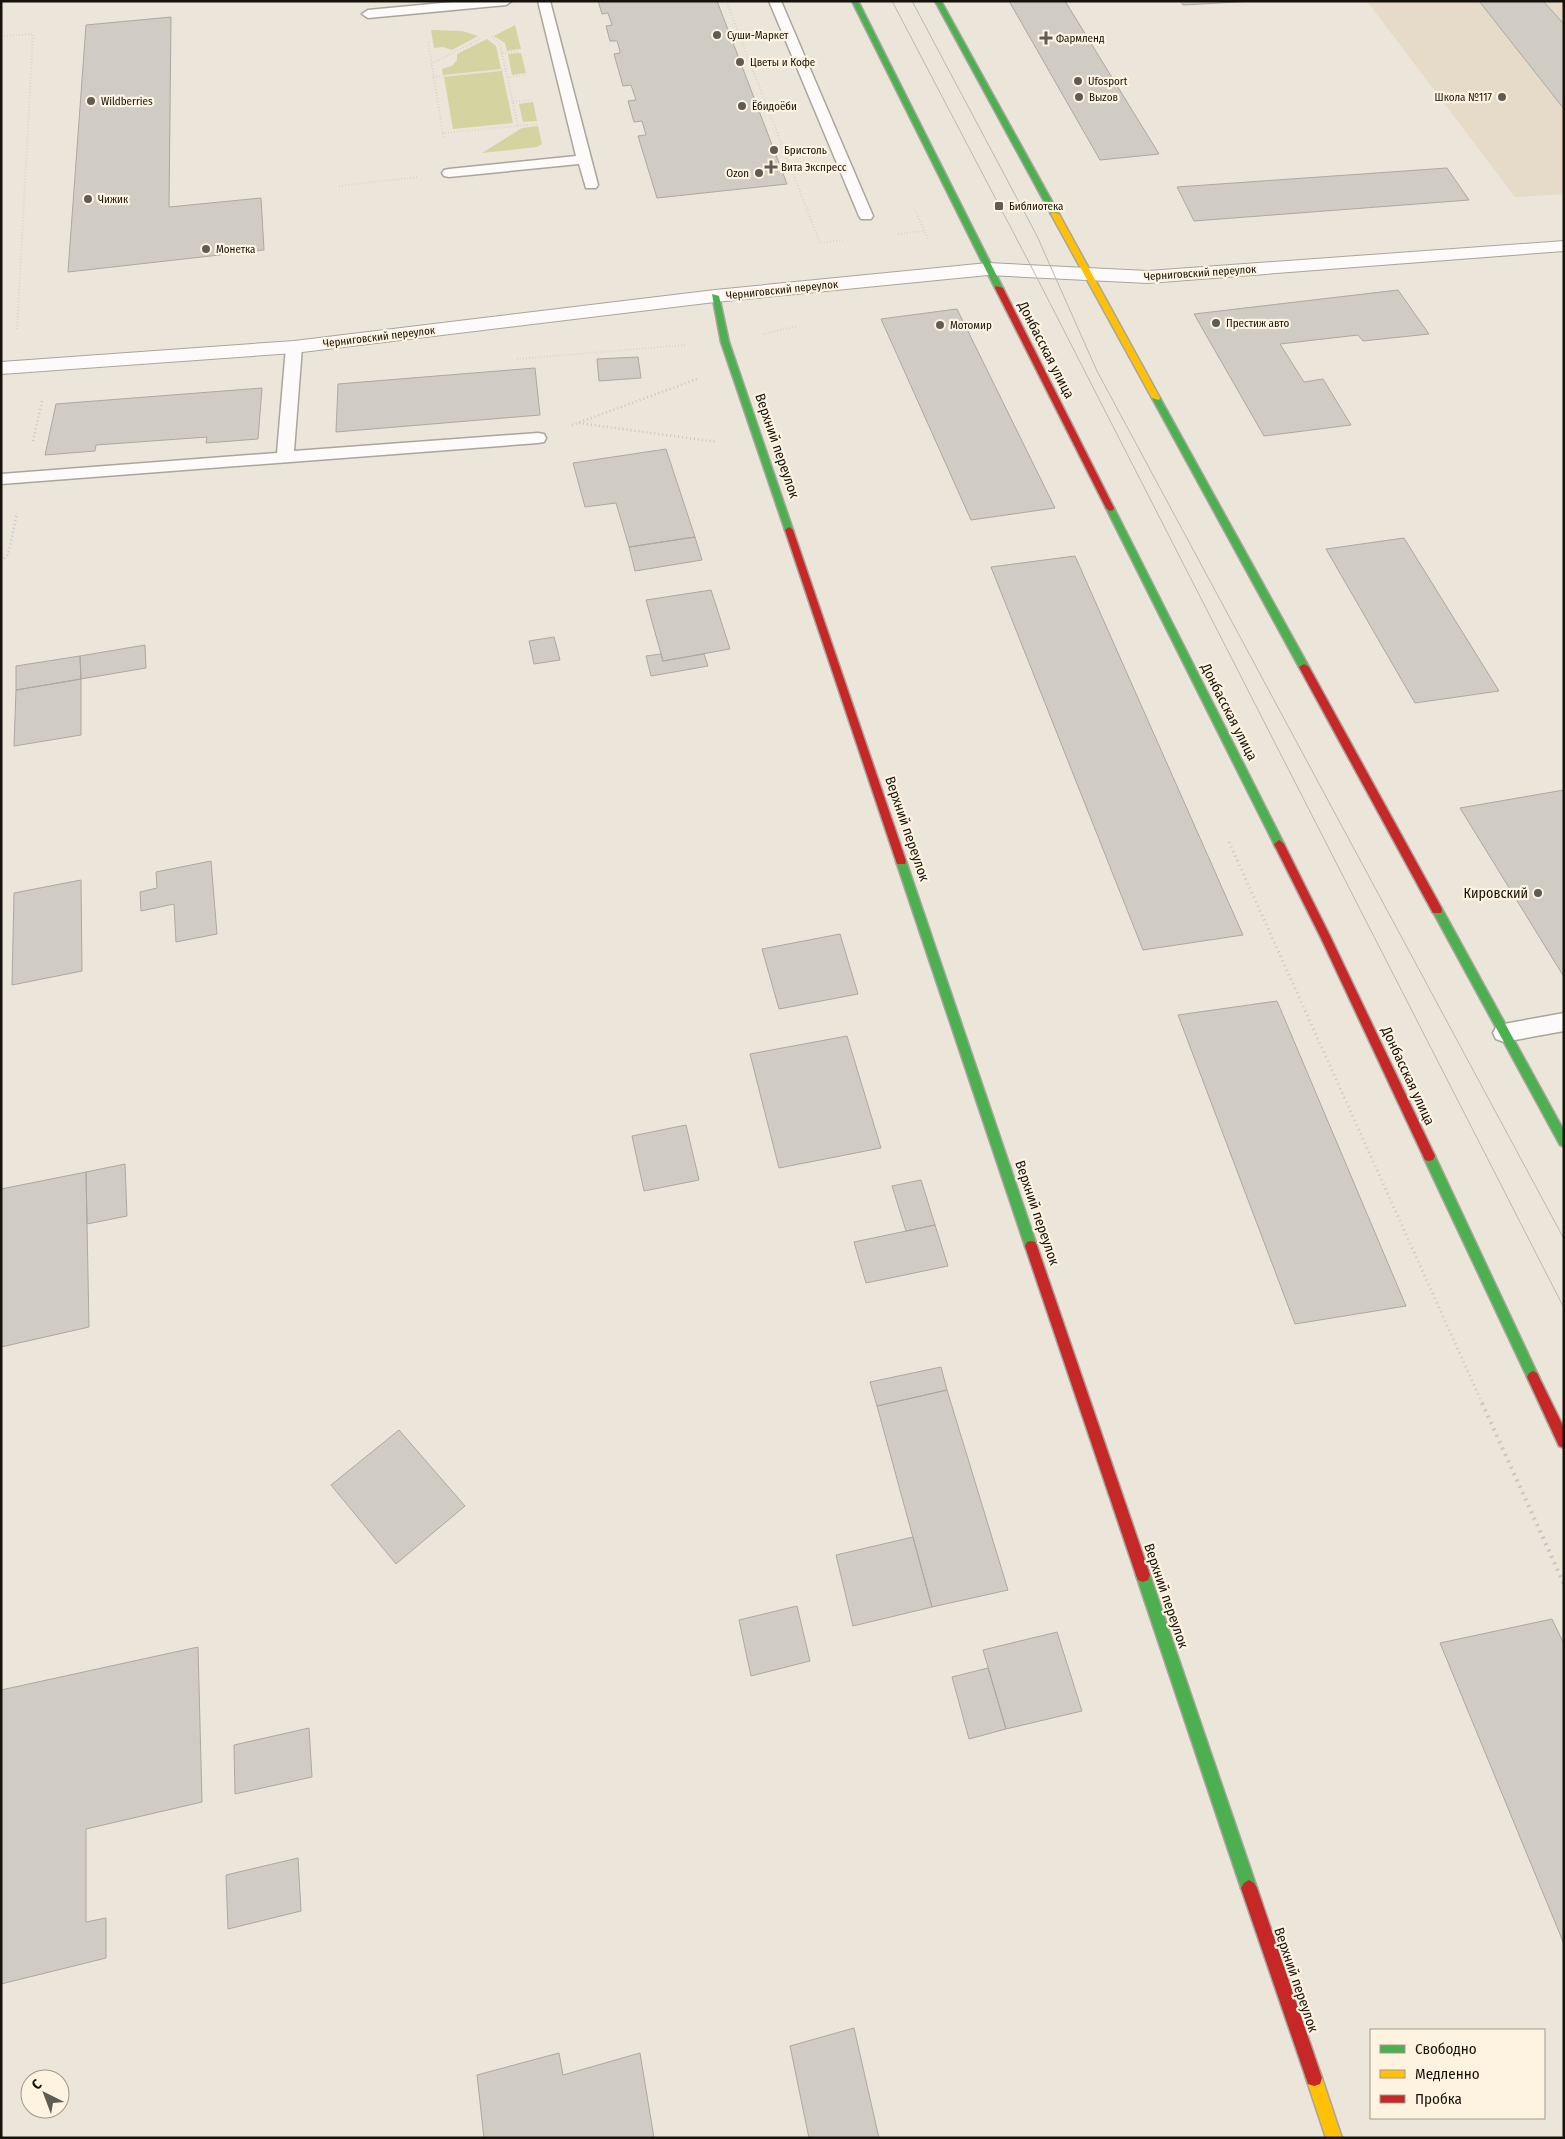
<svg xmlns="http://www.w3.org/2000/svg" width="1565" height="2139" viewBox="0 0 1565 2139" font-family="'Fira Sans Condensed',sans-serif">
<style>
.built{fill:#e6dac8}
.green{fill:#d3d4a0}
.building{fill:#d0cbc3;stroke:#ada8a1}
.lines{fill:none;stroke-linecap:round;stroke-linejoin:round}
.lane-casing{stroke:#aaa59d;stroke-width:3}
.street-casing{stroke:#aaa59d;stroke-width:2}
.fast-casing{stroke:#aaa59d;stroke-width:3}
.slow-casing{stroke:#aaa59d;stroke-width:3}
.jam-casing{stroke:#aaa59d;stroke-width:3}
.path-far3{stroke:#c9c7c3;stroke-width:2;stroke-dasharray:0.5 2.5;stroke-linecap:butt}
.path-far2{stroke:#c9c7c3;stroke-width:2.5;stroke-dasharray:1 3;stroke-linecap:butt}
.path-far1{stroke:#c9c7c3;stroke-width:3;stroke-dasharray:1 4;stroke-linecap:butt}
.path{stroke:#c9c7c3;stroke-width:4;stroke-dasharray:2 5;stroke-linecap:butt}
.lane{fill:#fcfbf9;fill-rule:evenodd}
.street{fill:#fcfbf9;fill-rule:evenodd}
.fast{fill:#4caf50;fill-rule:evenodd}
.slow{fill:#ffc107;fill-rule:evenodd}
.jam{fill:#c62828;fill-rule:evenodd}
.tram{stroke:#bbb9b6;stroke-width:1}
.poi-dot{fill:#605c53;stroke:#fef3e1;stroke-width:2}
.labels{text-anchor:middle;dominant-baseline:central;stroke-width:4.5;stroke-linejoin:round;paint-order:stroke}
.far-poi-label{font-size:11px;fill:#15120b;stroke:#fef3e1;text-anchor:start}
.far-street-label{font-size:11px;fill:#15120b;stroke:#fef3e1}
.street-label{font-size:14px;fill:#15120b;stroke:#fef3e1}
.poi-label{font-size:14px;fill:#15120b;stroke:#fef3e1;text-anchor:end}
</style>
<rect width="100%" height="100%" fill="#ebe5da"/>
<path class="built" d="M1367 1H1564V194L1515 197Z"/>
<path class="green" d="M515 25 521 49 507 51 505 43 494 36Z
M431 30 462 31 478 36 452 50 443 47 434 48Z
M487 39 496 46 501 69 443 75 442 69 452 66 457 60V54Z
M521 53 526 73 512 75 508 54Z
M502 71 513 123 453 129 444 77Z
M533 102 537 121 523 122 519 104Z
M538 126 542 144 537 147 482 153 522 128Z"/>
<path class="building" d="M598 1H717L787 184 657 198 638 136 646 135 642 121 634 122 628 101 636 100 631 85 623 86 614 54 620 53V51L617 41H610L606 26 612 25 608 13 602 14Z
M1009 1H1065L1159 154 1100 160Z
M1180 1H1255L1183 5Z
M1479 1H1543L1564 24V109Z
M171 17 169 207 261 198 264 250 68 272 86 25Z
M1447 168 1469 200 1194 221 1177 187Z
M1398 290 1429 334 1363 341 1358 335 1280 344 1304 382 1323 379 1351 425 1264 436 1194 314Z
M957 309 1055 508 971 520 881 319Z
M638 357 641 378 599 381 597 359Z
M535 368 540 415 336 432 338 384Z
M262 388 258 439 206 443 207 437 96 445 95 451 45 455 56 404Z
M666 449 695 537 629 547 616 503 585 507 573 463Z
M695 537 702 560 635 571 629 547Z
M1404 538 1499 691 1415 703 1326 549Z
M1075 556 1243 935 1143 950 991 567Z
M711 590 730 649 663 661 646 600Z
M554 637 560 660 534 664 529 641Z
M145 645 146 668 81 679 80 656Z
M661 654 663 661 704 654 708 666 651 676 646 656Z
M80 656 81 679 16 690V666Z
M81 679V735L14 746 16 690Z
M1564 790V977L1460 808Z
M211 861 217 934 176 942 174 904 141 911 140 892 157 888 156 872Z
M81 880 82 971 12 985 14 893Z
M840 934 858 994 779 1009 762 949Z
M1277 1001 1406 1306 1295 1324 1178 1015Z
M847 1036 881 1148 779 1168 750 1054Z
M686 1125 699 1180 644 1191 632 1136Z
M125 1164 127 1216 87 1224 86 1172Z
M86 1172 89 1327 1 1347V1189Z
M921 1180 935 1225 906 1231 892 1186Z
M935 1225 948 1266 866 1283 854 1242Z
M941 1367 947 1390 877 1406 870 1382Z
M947 1390 1008 1590 932 1607 877 1406Z
M399 1430 465 1506 396 1564 331 1485Z
M913 1537 932 1607 853 1626 836 1555Z
M797 1606 810 1661 751 1676 739 1620Z
M1552 1619 1564 1644V1944L1440 1643Z
M1057 1632 1082 1711 1006 1729 983 1650Z
M198 1647 202 1802 86 1829V1922L106 1918V1958L1 1984V1690Z
M988 1668 1006 1729 969 1739 952 1677Z
M309 1728 312 1777 235 1794 234 1745Z
M298 1858 301 1911 228 1929 226 1875Z
M854 2028 879 2138H809L790 2046Z
M559 2053 563 2075 640 2053 654 2138H484L477 2075Z"/>
<g class="lines">
<defs>
<path id="lane" d="M463 1H512L506 5 368 18 362 14 368 10Z
M538 1H550L598 185 596 188H586L579 164 449 177 444 176 442 173 444 170 449 169 576 156Z
M769 1H781L873 216 871 219H861L859 216Z
M294 342 300 344 302 347 294 451 538 433 544 434 546 438 544 442 538 443 1 484V474L277 453 286 347 288 344Z
M1564 1013V1031L1504 1042 1496 1039 1493 1033 1496 1027 1504 1024Z"/>
<path id="street" d="M1564 241V251L1148 283 988 275 715 302 294 353 1 374V362L294 341 715 290 988 263 1148 271Z"/>
<path id="fast" d="M852 1H858L1003 288 1002 290 995 288Z
M935 1H941L1059 214 1058 216 1051 214Z
M712 294 719 296 729 342 793 530 792 532H786L785 530 721 342Z
M1153 396 1160 398 1309 667 1307 669H1301L1299 667 1152 398Z
M1110 505 1114 508 1284 844 1283 847H1275L1274 844 1106 508Z
M901 857 906 861 1037 1246 1035 1250 1031 1251 1027 1250 1025 1246 896 861Z
M1437 906 1441 907 1564 1131V1147L1560 1145 1432 910Z
M1429 1151 1433 1152 1537 1373 1539 1377 1537 1381 1533 1383 1529 1381 1423 1156 1425 1152Z
M1143 1568 1148 1570 1150 1575 1257 1888 1254 1893 1249 1896 1244 1893 1241 1888 1136 1575 1138 1570Z"/>
<path id="slow" d="M1052 212 1059 214 1160 398 1159 400 1152 398 1051 214Z
M1314 2070 1320 2072 1342 2138H1326L1306 2078 1308 2072Z"/>
<path id="jam" d="M996 286 1003 288 1114 508 1113 510 1110 511 1106 508 995 288Z
M789 527 793 530 906 861 905 864H897L896 861 785 530Z
M1304 664 1309 667 1441 907 1442 910 1441 913H1433L1299 667Z
M1279 840 1284 844 1330 936 1435 1156 1433 1160 1429 1161 1425 1160 1320 936 1274 844Z
M1031 1241 1035 1242 1037 1246 1150 1575 1148 1580 1143 1582 1138 1580 1136 1575 1025 1246 1027 1242Z
M1533 1371 1537 1373 1564 1428V1448L1559 1446 1527 1377 1529 1373Z
M1249 1880 1254 1883 1257 1888 1322 2078 1320 2084 1314 2086 1308 2084 1306 2078 1241 1888 1244 1883Z"/>
</defs>
<use href="#lane" class="lane-casing"/>
<use href="#street" class="street-casing"/>
<use href="#fast" class="fast-casing"/>
<use href="#slow" class="slow-casing"/>
<use href="#jam" class="jam-casing"/>
<path class="path-far3" d="M726 1 820 243 844 240
M1 36 33 34 17 331
M428 42 444 139
M502 53 519 52
M431 64 480 39
M433 77 506 70
M507 77 527 75
M513 102 532 100
M518 126 537 124
M442 133 518 126 500 44 491 36
M339 186 418 177
M914 208 928 239
M898 234 924 231
M763 334 798 326
M517 359 685 345"/>
<path class="path-far2" d="M579 423 717 442
M572 425 697 379
M33 441 42 401
M1 561 8 555 17 513"/>
<path class="path-far1" d="M1229 842 1483 1405"/>
<path class="path" d="M1482 1403 1564 1584"/>
<use href="#lane" class="lane"/>
<use href="#street" class="street"/>
<use href="#fast" class="fast"/>
<use href="#slow" class="slow"/>
<use href="#jam" class="jam"/>
<path class="tram" d="M892 1 1033 270 1564 1308
M912 1 1037 236 1097 371 1564 1239"/>
</g>
<g class="poi-dot">
<circle cx="717" cy="35" r="5"/>
<path d="M1043.5 30.5h5v5h5v5h-5v5h-5v-5h-5v-5h5z"/>
<circle cx="740" cy="62" r="5"/>
<circle cx="1078" cy="81" r="5"/>
<circle cx="1079" cy="97" r="5"/>
<circle cx="1502" cy="97" r="5"/>
<circle cx="91" cy="101" r="5"/>
<circle cx="742" cy="106" r="5"/>
<circle cx="774" cy="150" r="5"/>
<path d="M768.5 159.5h5v5h5v5h-5v5h-5v-5h-5v-5h5z"/>
<circle cx="759" cy="173" r="5"/>
<circle cx="88" cy="199" r="5"/>
<rect x="994" y="201" width="10" height="10" rx="2.5"/>
<circle cx="206" cy="249" r="5"/>
<circle cx="1216" cy="323" r="5"/>
<circle cx="940" cy="325" r="5"/>
<circle cx="1538" cy="893" r="5"/>
</g>
<g class="labels">
<g class="far-poi-label">
<text x="727" y="35">Суши-Маркет</text>
<text x="1056" y="38">Фармленд</text>
<text x="750" y="62">Цветы и Кофе</text>
<text x="1088" y="81">Ufosport</text>
<text x="1089" y="97">Выzов</text>
<text x="1492" y="97" text-anchor="end">Школа №117</text>
<text x="101" y="101">Wildberries</text>
<text x="752" y="106">Ёбидоёби</text>
<text x="784" y="150">Бристоль</text>
<text x="781" y="167">Вита Экспресс</text>
<text x="749" y="173" text-anchor="end">Ozon</text>
<text x="98" y="199">Чижик</text>
<text x="1009" y="206">Библиотека</text>
<text x="216" y="249">Монетка</text>
<text x="1226" y="323">Престиж авто</text>
<text x="950" y="325">Мотомир</text>
</g>
<g class="far-street-label">
<text transform="translate(1200 273) rotate(-4)">Черниговский переулок</text>
<text transform="translate(782 290) rotate(-6)">Черниговский переулок</text>
<text transform="translate(379 337) rotate(-7)">Черниговский переулок</text>
</g>
<g class="street-label">
<text transform="translate(1046 350) rotate(63)">Донбасская улица</text>
<text transform="translate(777 446) rotate(71)">Верхний переулок</text>
<text transform="translate(1229 712) rotate(63)">Донбасская улица</text>
<text transform="translate(907 829) rotate(71)">Верхний переулок</text>
<text transform="translate(1408 1076) rotate(65)">Донбасская улица</text>
<text transform="translate(1037 1213) rotate(71)">Верхний переулок</text>
<text transform="translate(1166 1596) rotate(71)">Верхний переулок</text>
<text transform="translate(1296 1980) rotate(71)">Верхний переулок</text>
</g>
<g class="poi-label">
<text x="1528" y="893">Кировский</text>
</g>
</g>
<rect width="1565" height="2139" fill="none" stroke="#15120b" stroke-width="5"/>
<rect x="1370" y="2029" width="175" height="90" fill="#fef3e1" stroke="#a1998b"/>
<rect x="1380" y="2045" width="25" height="8" fill="#4caf50" stroke="#a1998b"/>
<text x="1415" y="2054" font-size="15" fill="#15120b">Свободно</text>
<rect x="1380" y="2070" width="25" height="8" fill="#ffc107" stroke="#a1998b"/>
<text x="1415" y="2079" font-size="15" fill="#15120b">Медленно</text>
<rect x="1380" y="2095" width="25" height="8" fill="#c62828" stroke="#a1998b"/>
<text x="1415" y="2104" font-size="15" fill="#15120b">Пробка</text>
<g transform="translate(45 2094) rotate(318)"><circle r="24" fill="#fef3e1" stroke="#a1998b"/>
<path d="M0-4L9 19L0 12L-9 19Z" fill="#605c53"/>
<text y="-8" font-size="14" font-weight="bold" text-anchor="middle" fill="#15120b">С</text>
</g>
</svg>
